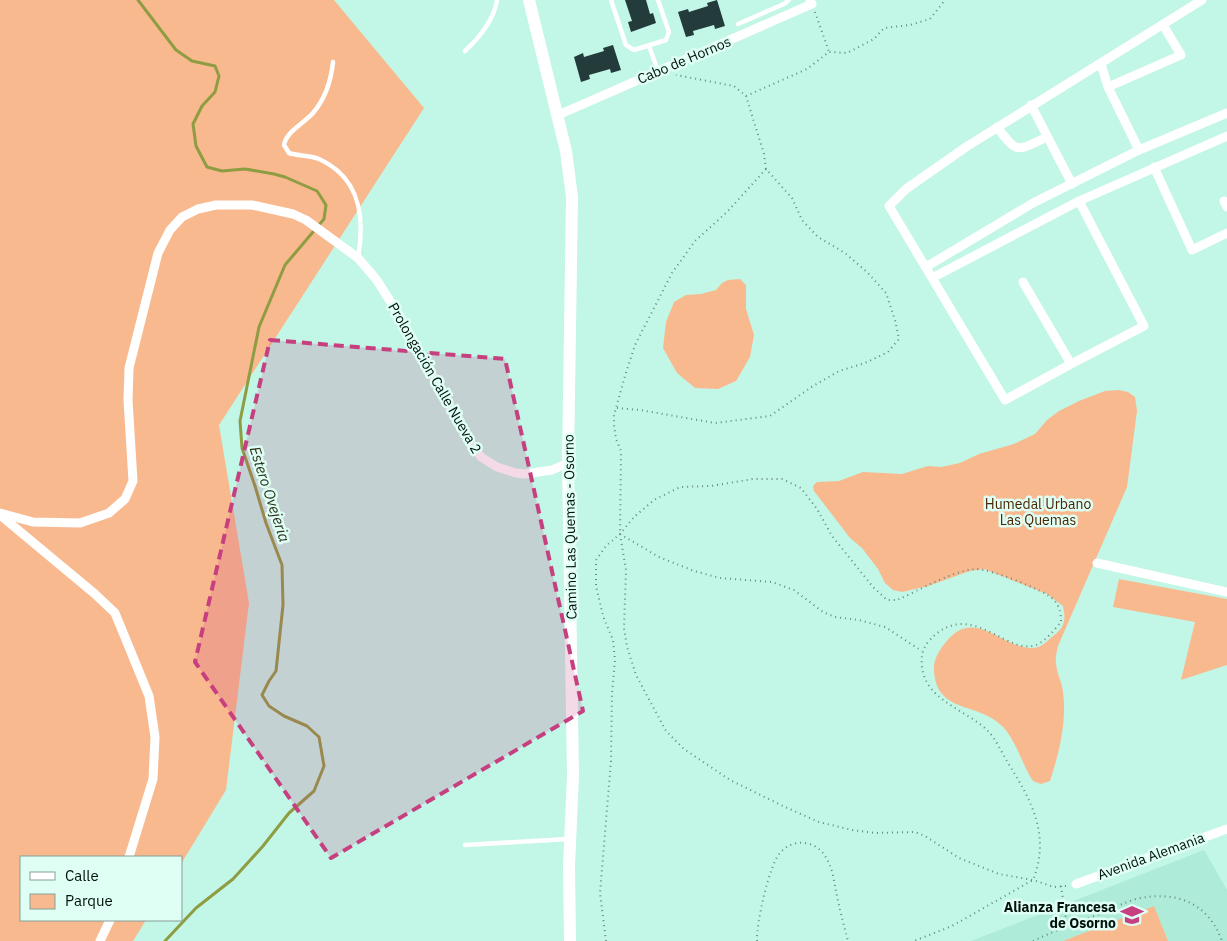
<svg xmlns="http://www.w3.org/2000/svg" width="1227" height="941" viewBox="0 0 1227 941" font-family="'IBM Plex Sans',sans-serif">
<style>
.built{fill:#aeebd9}
.green{fill:#f9b98f}
.lines{fill:none;stroke-linecap:round;stroke-linejoin:round}
.stream{stroke:#8e9c42;stroke-width:3}
.building{fill:#233b3b}
.path{stroke:#678a7f;stroke-width:2;stroke-dasharray:1 4;stroke-linecap:butt}
.lane{stroke:#fff;stroke-width:4.5}
.street{stroke:#fff;stroke-width:9}
.secondary{stroke:#fff;stroke-width:12}
.marked{fill:#c64080;fill-opacity:0.2;stroke:#c64080;stroke-width:4;stroke-dasharray:10 6;stroke-linejoin:round}
.labels{text-anchor:middle;dominant-baseline:central;stroke-width:5;stroke-linejoin:round;paint-order:stroke}
.street-label{font-size:14px;fill:#01110d;stroke:#dffef4}
.park-label{font-size:14px;fill:#4b2404;stroke:#dffef4}
.poi-label{font-size:14px;font-weight:bold;fill:#01110d;stroke:#dffef4;text-anchor:end}
.water-label{font-size:15px;font-style:italic;fill:#2d301b;stroke:#dffef4}
</style>
<rect width="100%" height="100%" fill="#c2f6e6"/>
<path class="built" d="M1204 850 1227 890V941H971Z"/>
<path class="green" d="M0 0H334L424 108 219 425 249 603 226 790 181 864V857H21V920H146L133 941H0Z
M740 279 746 285V309L754 335 750 357 736 381 718 389 695 388 677 373 663 348 666 322 674 302 686 295 701 294 716 290 722 283 728 280Z
M1119 390 1128 392 1135 397 1137 411 1127 487 1058 646C1057 651 1055 657 1056 662 1056 672 1062 682 1063 692 1067 722 1059 753 1050 781L1041 784 1033 781C1022 764 1017 743 1004 728 980 701 935 715 934 669 933 660 940 649 946 642 974 606 1002 648 1031 648 1043 648 1045 642 1053 636 1065 627 1066 621 1063 606L1047 594 984 569 970 571 928 586 902 592 893 590 885 583 878 569 862 548 850 538 814 491 813 486 817 482 839 481 863 472 902 474 928 466 941 467 960 463 979 454 1014 444 1035 434 1047 420 1059 411 1079 401 1105 391Z
M1119 579 1227 599V665L1181 680 1195 622 1113 607Z
M1154 906 1168 941H1063Z"/>
<g class="lines">
<path class="stream" d="M138 0 176 50 192 61 215 66 219 76 215 92 202 106 193 124 196 146 207 167 222 171 245 169 274 174 285 177 317 191 326 205 324 219 285 265 259 327 240 421 242 448 255 486 266 523 282 565 283 605 276 671 269 681 262 695 269 706 284 716 307 726 319 737 324 766 314 791 289 813 263 846 233 879 196 908 165 941"/>
</g>
<path class="building" d="M625 0H646L650 14 653 13 656 23 631 32 628 22 632 21Z
M717 0 725 26 715 29 714 25 693 31 694 35 686 37 678 12 688 9 689 12 708 6 707 3Z
M613 45 621 70 611 73 610 69 589 75 590 79 581 82 574 57 583 53 584 57 604 51 603 48Z"/>
<g class="lines">
<path class="path" d="M815 12 829 52
M746 96 807 69 829 52 847 53 874 39 884 28 910 25 930 19 945 0
M766 169 727 212 695 241 672 273 635 345 625 376 614 415V425L616 439 621 451 620 534 626 570 624 628 627 647 636 675 666 731 684 749 730 780 785 807 819 822 852 830 875 833 915 832 925 836 959 858 999 874 1033 880 1054 887 1066 886
M617 408 640 410 715 423 770 416 813 386 839 371 865 363 888 352 899 339 895 320 886 293 867 272 845 253 818 237 802 220 792 198 766 169 764 154 746 96 734 86 676 75
M620 534 659 557 694 571 720 578 772 582 794 590 823 612 835 617 859 620 885 627 922 651
M1061 886 1067 926
M606 941 600 893 611 761 612 693 615 660 613 640 603 616 596 586V560L606 546 620 534 634 517 654 500 680 487 711 486 753 479H782L801 488 817 509 832 536 873 587 887 600H897C920 590 951 571 976 569 990 569 1045 590 1054 600 1060 607 1061 613 1061 622 1055 629 1048 638 1040 643 1009 662 971 593 928 642 922 650 921 657 922 667 926 701 967 710 988 731 996 739 1002 753 1008 763 1031 800 1051 835 1033 880L952 926 914 941
M757 941C756 925 769 865 780 853 786 846 794 842 803 843 812 843 821 849 825 856 833 867 834 883 837 896 840 911 844 926 848 941
M1033 941C1054 931 1075 923 1097 915 1109 910 1123 903 1136 899 1175 890 1208 902 1222 941"/>
<path class="lane" d="M611 0 626 45 634 50 666 40 669 32 658 0
M738 24 784 4 789 0
M649 46 658 71
M465 51C479 38 494 20 497 0
M333 62C331 81 325 99 313 113 304 123 286 132 284 145L289 153C298 156 309 155 319 159 361 178 365 218 358 258
M465 845 568 839"/>
<path class="street" d="M1101 64 1108 87 1139 150
M1108 87 1181 55 1163 25
M1031 105 1072 184
M556 116 812 4 810 0
M997 127C1018 155 1017 151 1047 137
M1154 167 1192 250 1227 233
M1079 201 1144 326 1071 364 1005 400 889 206 906 189 966 147 1202 0
M1224 201 1227 207
M926 267 1033 203 1139 150 1227 113
M932 278 1079 201 1227 136
M1023 282 1071 364
M0 513 33 522 80 523 109 513 125 499 133 481 128 400 129 368 158 253 170 230 182 217 198 209 216 205H252L293 214 306 220 358 258 376 279 399 315 467 437 481 457 497 467 516 473 525 474 552 470 568 463
M0 515 95 594 115 613 149 696 155 737 153 779 129 857
M1097 563 1227 592
M1076 884 1227 829
M100 941 110 920"/>
<path class="secondary" d="M529 0 566 151 572 197 568 463 573 775 569 866 570 941"/>
</g>
<path class="marked" d="M270 340 505 359 583 711 331 858 195 662Z"/>
<defs>
<symbol id="school-bare" viewBox="-9 -9 18 18"><path d="M0-5L7-2L0 1L-7-2ZM-4 1L0 2.5L4 1V4Q0 6-4 4Z" fill="#c64080" stroke="#dffef4" stroke-width="2.5" paint-order="stroke"/></symbol>
</defs>
<g fill-rule="evenodd">
<use href="#school-bare" x="1116" y="899" width="32" height="32"/>
</g>
<g class="labels">
<g class="street-label">
<text transform="translate(684 60) rotate(-23)">Cabo de Hornos</text>
<text transform="translate(435 378) rotate(60)">Prolongación Calle Nueva 2</text>
<text transform="translate(570 527) rotate(-91)">Camino Las Quemas - Osorno</text>
<text transform="translate(1151 856) rotate(-20)">Avenida Alemania</text>
</g>
<g class="park-label">
<text x="1038" y="504">Humedal Urbano<tspan x="1038" dy="16">Las Quemas</tspan></text>
</g>
<g class="poi-label">
<text x="1116" y="907">Alianza Francesa<tspan x="1116" dy="16">de Osorno</tspan></text>
</g>
<g class="water-label">
<text transform="translate(270 494) rotate(72)">Estero Ovejeria</text>
</g>
</g>
<rect x="20" y="856" width="162" height="65" fill="#dffef4" stroke="#869f98"/>
<rect x="30" y="872" width="25" height="8" fill="#ffffff" stroke="#869f98"/>
<text x="65" y="881" font-size="15" fill="#01110d">Calle</text>
<rect x="30" y="894" width="25" height="15" fill="#f9b98f" stroke="#869f98"/>
<text x="65" y="906" font-size="15" fill="#01110d">Parque</text>
</svg>
